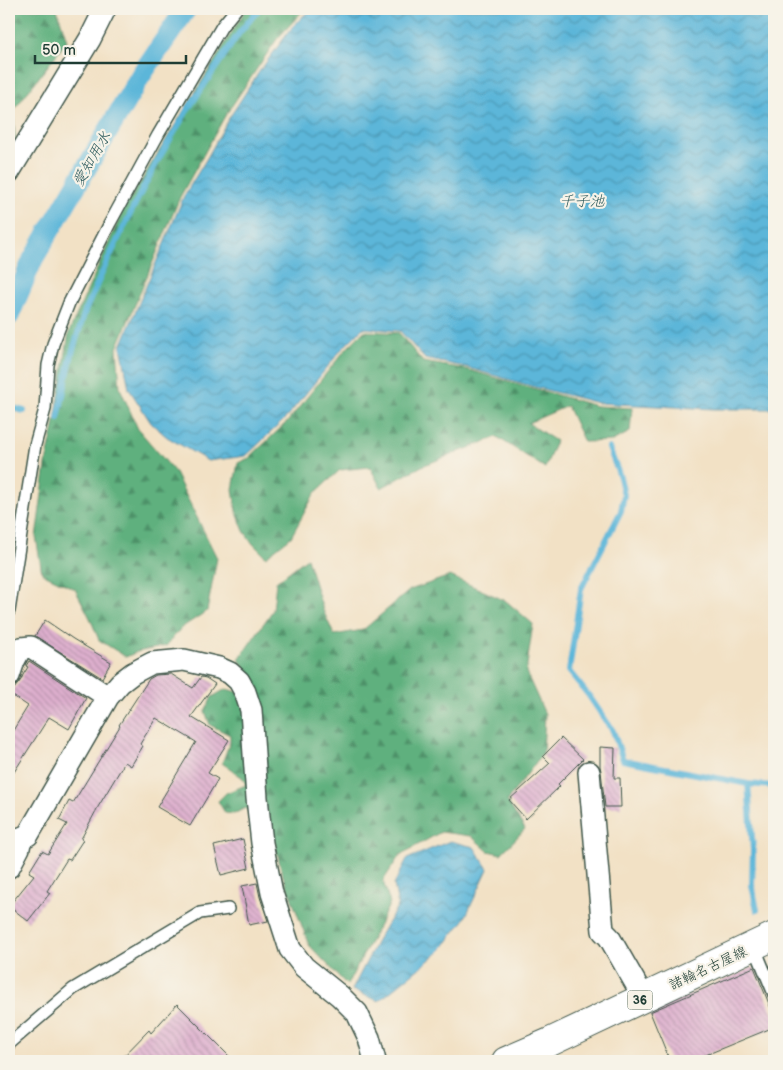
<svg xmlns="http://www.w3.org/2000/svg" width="783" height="1070" viewBox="0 0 783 1070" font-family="'Balsamiq Sans','Klee One',sans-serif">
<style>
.forest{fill:url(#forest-firs);stroke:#3e7659}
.water{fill:url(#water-waves);stroke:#3d7a86}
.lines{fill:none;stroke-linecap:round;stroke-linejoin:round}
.stream{stroke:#5bb6d9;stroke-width:6}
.canal{stroke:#5bb6d9;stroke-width:21}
.building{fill:url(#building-back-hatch)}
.lane-casing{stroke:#3f564a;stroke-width:14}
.street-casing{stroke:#3f564a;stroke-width:24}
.primary-casing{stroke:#3f564a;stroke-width:30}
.lane{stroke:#fff;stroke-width:11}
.street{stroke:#fff;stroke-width:21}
.primary{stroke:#fff;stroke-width:28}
.labels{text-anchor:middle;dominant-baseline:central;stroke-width:4.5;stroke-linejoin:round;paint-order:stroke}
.shield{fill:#f7f3e8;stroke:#60746a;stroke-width:1}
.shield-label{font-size:12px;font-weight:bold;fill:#1f3d34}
.street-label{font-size:14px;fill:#1f3d34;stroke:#f7f3e8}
.water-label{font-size:15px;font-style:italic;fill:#2e5b5d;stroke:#f7f3e8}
</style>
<defs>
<pattern id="forest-firs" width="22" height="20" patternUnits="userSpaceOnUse" patternTransform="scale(1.25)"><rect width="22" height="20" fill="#5eb07e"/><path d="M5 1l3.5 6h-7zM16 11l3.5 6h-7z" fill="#4d9068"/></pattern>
<pattern id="water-waves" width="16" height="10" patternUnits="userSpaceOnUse" patternTransform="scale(1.25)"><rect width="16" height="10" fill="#5bb6d9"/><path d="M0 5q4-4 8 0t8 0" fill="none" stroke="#4b95b1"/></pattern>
<pattern id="building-back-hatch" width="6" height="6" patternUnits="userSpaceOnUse" patternTransform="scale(1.25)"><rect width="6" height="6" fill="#deafce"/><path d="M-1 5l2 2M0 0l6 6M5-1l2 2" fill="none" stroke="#b390a8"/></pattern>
</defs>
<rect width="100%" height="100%" fill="#f7f3e8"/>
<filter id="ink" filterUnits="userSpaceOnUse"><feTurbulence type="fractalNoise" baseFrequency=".02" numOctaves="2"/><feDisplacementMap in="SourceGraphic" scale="10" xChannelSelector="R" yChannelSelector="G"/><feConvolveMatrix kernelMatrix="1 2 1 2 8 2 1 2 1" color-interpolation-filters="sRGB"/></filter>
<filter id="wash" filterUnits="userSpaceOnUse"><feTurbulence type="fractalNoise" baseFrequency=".0096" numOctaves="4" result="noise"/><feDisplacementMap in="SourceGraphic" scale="20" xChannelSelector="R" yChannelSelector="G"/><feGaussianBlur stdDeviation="1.12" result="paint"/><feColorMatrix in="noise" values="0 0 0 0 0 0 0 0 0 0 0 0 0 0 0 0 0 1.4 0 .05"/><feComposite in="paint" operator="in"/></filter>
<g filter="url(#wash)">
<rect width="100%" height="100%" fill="#f2e1c5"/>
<path class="forest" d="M9 9H57L67 41 13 111 16 147 9 158Z
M246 9H307L301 13 277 39 225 116 180 197 117 348 120 388 138 429 174 471 217 558 207 611 181 628 166 646 137 652 126 657 99 640 90 618 75 589 42 573 36 537 47 458 54 427 69 332 123 210Z
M364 331 399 333 423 362 465 369 596 406 632 408 630 432 612 441 584 442 567 406 528 423 556 441 545 468 497 437 422 466 381 488 370 467 340 470 315 493 291 537 266 557 253 544 244 531 236 510 233 489 238 463 249 458 288 421 345 350Z
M307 558 323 610 334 635 363 630 410 590 450 576 506 601 533 624 526 672 545 714 543 753 507 801 525 829 501 854 488 851 471 836 441 832 400 855 383 881 390 903 375 933 347 985 309 945 282 873 263 794 266 734 259 693 239 659 273 610 276 582Z
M226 689 238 692 247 713 252 815 245 808 234 814 225 813 218 801 226 793 246 785 243 778 222 763 230 742V735L210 725 205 711 212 697Z"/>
<path class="water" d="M315 9H774V409H714L598 403 535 387 465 367 425 359 400 331 363 328 342 349 286 418 246 456 208 461 167 437 151 423 129 389 121 346 184 196 207 158 229 118 259 72 290 30 304 15Z
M450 841 474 847 488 869 464 920 439 952 379 1001 352 990 379 937 398 906 394 884 407 859Z"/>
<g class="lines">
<path class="stream" d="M9 407 24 411
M58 418 72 353 85 311 106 264 138 198 159 158 188 109 239 33 259 9
M609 448 620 477 624 495 621 511 581 589 569 671 589 696 613 731 623 760 748 784 774 786
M748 784 753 850 752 885 757 910"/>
<path class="canal" d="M9 316 33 259 141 75 186 9"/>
</g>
<g id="blocks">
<path class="building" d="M45 620 73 639 111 662 102 678 35 636Z
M29 661 86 698 69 729 49 717 9 780V737L28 706 10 694 21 680 23 675 28 667 26 666Z
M171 674 193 688 201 677 206 678 215 684 191 717 229 740 208 773 218 779 190 826 157 807 196 742 156 718 140 744 143 746 131 766 125 762 98 807 81 839 83 840 70 860 67 859 47 891 50 893 28 921 9 906 34 875 29 872 42 851 48 854 67 824 59 820 69 801 73 803 120 726 119 725 149 679 156 675Z
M561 738 583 759 558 784 560 786 526 819 509 800 550 763 543 756Z
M600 747 615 748 614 778H620L621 807H605L601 771 600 766Z
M243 839 249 868 221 875 214 846Z
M257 883 260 897 268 921 249 925 242 886Z
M754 967 774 1016V1027L691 1061H670L650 1012Z
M177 1004 234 1061H119L149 1030 151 1033Z"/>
</g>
</g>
<g filter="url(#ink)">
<use href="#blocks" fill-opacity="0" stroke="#3f564a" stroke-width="1"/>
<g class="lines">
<defs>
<path id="lane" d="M9 611 35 445 45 409 48 365 53 344 69 303 110 223 158 135 222 26 236 9
M754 946 774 994
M9 1044 73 989 200 913 228 909"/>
<path id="street" d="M9 172 90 39 105 9
M9 676 14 661 21 648 31 647 108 697
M589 772 603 931 609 937 644 998
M9 837 14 841 28 835 108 697 120 683 133 673 152 663 184 660 219 668 230 673 239 681 245 692 251 710 257 798 262 843 272 893 290 949 304 967 340 996 357 1013 369 1038 375 1061
M9 867 19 848 21 838"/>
<path id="primary" d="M506 1061 550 1042 774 936"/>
</defs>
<use href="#lane" class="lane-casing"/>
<use href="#street" class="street-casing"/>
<use href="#primary" class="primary-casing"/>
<use href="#lane" class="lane"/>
<use href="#street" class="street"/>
<use href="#primary" class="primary"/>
</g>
</g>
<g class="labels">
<rect class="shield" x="627.5" y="990.5" width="25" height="19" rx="4"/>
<g class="shield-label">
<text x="640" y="1000">36</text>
</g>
<g class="street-label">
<text transform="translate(708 968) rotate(-25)">諸輪名古屋線</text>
</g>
<g class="water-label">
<text transform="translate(92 159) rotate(-60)">愛知用水</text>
<text x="582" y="201">千子池</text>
</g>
</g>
<rect width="783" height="1070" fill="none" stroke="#f7f3e8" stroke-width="30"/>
<path d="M35 55v8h151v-8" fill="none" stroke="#1f3d34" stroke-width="2.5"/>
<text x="42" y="55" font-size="15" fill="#1f3d34" stroke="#f7f3e8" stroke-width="4" paint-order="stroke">50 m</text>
</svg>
